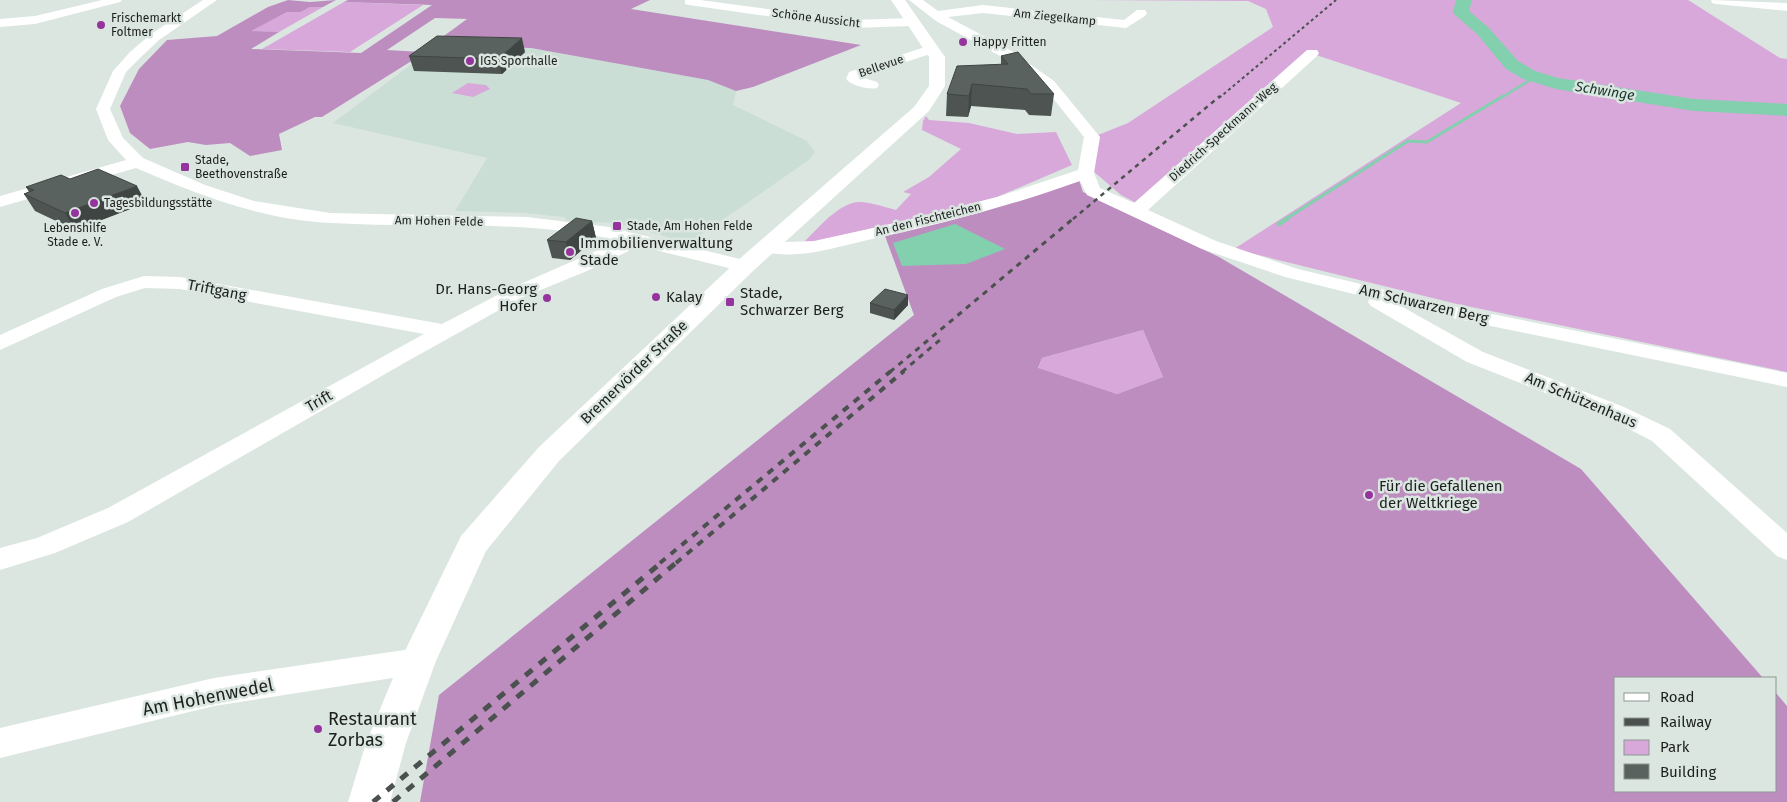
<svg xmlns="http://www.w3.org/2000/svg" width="1787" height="802" viewBox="0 0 1787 802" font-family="'Fira Sans',sans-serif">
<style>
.built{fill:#cbded5}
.green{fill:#d7a8d9}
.forest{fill:#bd8dc0;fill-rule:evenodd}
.water{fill:#83d0af}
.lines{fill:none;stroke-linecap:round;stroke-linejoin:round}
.stream-far2{stroke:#83d0af;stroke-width:2.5}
.stream-far1{stroke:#83d0af;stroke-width:3}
.stream{stroke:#83d0af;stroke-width:4.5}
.river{fill:#83d0af;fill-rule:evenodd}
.minor{fill:#fff;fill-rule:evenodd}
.major{fill:#fff;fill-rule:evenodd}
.rail-far4{stroke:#4b514e;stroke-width:2;stroke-dasharray:3 3;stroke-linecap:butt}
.rail-far3{stroke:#4b514e;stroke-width:2.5;stroke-dasharray:4.5 4.5;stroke-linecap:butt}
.rail-far2{stroke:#4b514e;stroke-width:3;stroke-dasharray:5.5 5.5;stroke-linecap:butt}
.rail-far1{stroke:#4b514e;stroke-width:4;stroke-dasharray:7 7;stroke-linecap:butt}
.rail{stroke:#4b514e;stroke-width:5;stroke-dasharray:9 9;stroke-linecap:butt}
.wall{fill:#4d5451}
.shaded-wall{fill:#3e4542}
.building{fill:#59625e;stroke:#3e4542}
.poi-dot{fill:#95349c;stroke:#dbe6e1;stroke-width:2}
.labels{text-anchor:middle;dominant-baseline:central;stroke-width:5;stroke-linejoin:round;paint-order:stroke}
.far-street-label{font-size:12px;fill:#1c201e;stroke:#dbe6e1}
.far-poi-label{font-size:12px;fill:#1c201e;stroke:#dbe6e1;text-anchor:start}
.far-water-label{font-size:14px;font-style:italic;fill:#123528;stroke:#dbe6e1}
.poi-label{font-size:15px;fill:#1c201e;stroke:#dbe6e1;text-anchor:start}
.street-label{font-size:15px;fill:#1c201e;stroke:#dbe6e1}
.near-street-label{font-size:18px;fill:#1c201e;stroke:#dbe6e1}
.near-poi-label{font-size:18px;fill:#1c201e;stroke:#dbe6e1;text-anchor:start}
</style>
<rect width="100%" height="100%" fill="#dbe6e1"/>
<path class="built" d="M437 45 531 48 708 80 736 91 733 105 807 141 815 152 809 160 689 243 616 223 582 222 567 220 564 217 524 213 455 211 487 158 333 123Z"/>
<path class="green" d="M1088 0H1688L1780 58 1787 59V372L1457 304 1234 249 1461 103 1310 53 1140 205 1121 195 1093 171 1098 135 1128 123 1273 27 1266 9 1248 1Z
M344 2 423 5 350 52 262 49Z
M310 7H323L279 32 250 31 287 12H301Z
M468 83 486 85 490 89 473 97 452 93Z
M926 116 929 120 969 123 1017 134 1056 132 1072 165 997 197 807 245 802 244C817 230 839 201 861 202 873 203 885 207 896 210L911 194 903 192 929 177 961 149 922 130 923 121Z
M1143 330 1163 377 1117 394 1038 369 1042 358Z"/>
<path class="forest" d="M288 0 310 2 336 0 323 7H310L301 12H287L251 31 279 32 251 49 361 53 432 5 344 2 348 0H650L631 9 861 45 753 87 736 91 708 80 531 48 437 45 322 117H315L279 134 282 150 250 156 230 143 206 145 188 142 150 149 130 133 120 106 139 69 167 40 217 36 268 7ZM435 18 467 19 422 52 387 50Z
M1079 180 1083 192 1219 257 1581 469 1763 678H1616V791H1776V693L1787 706V802H420L439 695 914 315 885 236ZM1143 330 1163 377 1117 394 1038 368 1042 358Z"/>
<path class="water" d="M955 224 1005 249 966 264 902 266 893 243Z"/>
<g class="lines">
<path class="stream-far2" d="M1501 98 1535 77"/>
<path class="stream-far1" d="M1286 219 1408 141 1427 142 1503 96"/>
<path class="stream" d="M1279 224 1288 218"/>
<path class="river" d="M1456 0H1472L1469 11 1489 28 1518 61 1535 71 1558 78 1694 99 1787 104V116L1694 111 1556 89 1523 79 1506 69 1477 34 1455 15 1453 12Z"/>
<path class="minor" d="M102 0H122L120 2 35 24 0 27V19L35 16Z
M203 0H217L159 40 140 58 126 72 110 109 123 138 143 158 205 185 254 201 330 213 527 217 609 227 752 262 755 266 752 270 745 272 639 246 587 271 521 298 406 362 128 522 55 553 0 570V548L37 538 108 508 424 334 180 289 145 288 116 297 0 350V335L102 289 144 276 180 277 442 324 507 290 619 241C526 218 427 229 332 223 262 220 199 195 136 168L0 207V196L126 160 108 140 96 109 113 71 130 52 151 34Z
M685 0H700L851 20 913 18 919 22 913 26 851 28 689 5 685 4Z
M909 0H923L938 11 983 5 1124 20 1137 10H1145L1147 13 1145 16 1126 28 983 13 948 17 1010 50 1054 81 1100 137 1094 173 1100 188 1134 203 1307 50H1317L1319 53 1317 56 1148 210 1216 241 1298 269 1457 307 1787 373V387L1457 319 1399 305 1483 352 1624 407 1670 429 1787 533V560L1777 556 1652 441 1606 417 1467 362 1371 306 1368 302 1370 298 1285 277 1202 249 1087 195 1080 181C1013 205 943 224 872 239 835 247 798 261 760 251L757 247 760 243 814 241 918 218 997 197 1078 170 1084 137 1044 87 1000 56 936 21Z
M1711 0 1787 3V11L1716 4 1712 3Z
M931 45 936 46 938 49 936 52 861 77 877 82 879 85 877 88C869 90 852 86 846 79L849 72Z
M418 648 429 652 434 661 429 670 418 674 214 706 0 758V728L214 678Z"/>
<path class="major" d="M891 0H905L945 57V86L929 111 753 271 559 461 486 551 436 661 406 743 390 802H348L366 743 400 661 461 536 539 447 737 261 914 107 929 86V57Z"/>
<path class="rail-far4" d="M1219 98 1336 0"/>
<path class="rail-far3" d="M1073 219 1220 96"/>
<path class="rail-far2" d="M890 372 1074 218
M902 372 941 339"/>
<path class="rail-far1" d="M660 563 891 371
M676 563 904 371"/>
<path class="rail" d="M373 802 662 562
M393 802 677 562"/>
</g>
<path class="wall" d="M525 52 502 74 414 71 409 56Z
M1001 56 1054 94 1051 116 1029 115 1025 110 971 106 968 117 946 116 947 94 1001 65Z
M70 179 146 203 75 230 35 211 24 194 29 192 26 187Z
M592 221 596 238 570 260 552 258 547 240Z
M908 295V305L894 320 870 313V303Z"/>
<path class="shaded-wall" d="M522 38 525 52 502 74 498 59Z
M972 84 971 106 968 117 969 96Z
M137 186 146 203 75 230 65 213Z
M592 221 596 238 570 260 566 242Z
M908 295V305L894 320V310Z"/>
<path class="building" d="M437 36 522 38 498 59 409 56Z
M1018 52 1054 94H1031L1027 89 972 84 969 96 947 94 957 66 1008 64 1001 56Z
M98 169 137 186 65 213 24 194 34 190 26 187 61 175 70 179Z
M576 218 592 221 566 242 547 240Z
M885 289 908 295 894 310 870 303Z"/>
<g class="poi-dot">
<circle cx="101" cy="25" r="5"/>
<circle cx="963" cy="42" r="5"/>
<circle cx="470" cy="61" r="5"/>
<rect x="180" y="162" width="10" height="10" rx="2.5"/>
<circle cx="94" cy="203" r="5"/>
<circle cx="75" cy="213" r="5"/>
<rect x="612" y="221" width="10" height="10" rx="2.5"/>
<circle cx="570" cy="252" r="5"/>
<circle cx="656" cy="297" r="5"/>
<circle cx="547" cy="298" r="5"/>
<rect x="725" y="297" width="10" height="10" rx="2.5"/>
<circle cx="1369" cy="495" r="5"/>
<circle cx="318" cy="729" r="5"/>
</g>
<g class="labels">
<g class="far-street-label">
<text transform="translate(1055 17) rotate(6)">Am Ziegelkamp</text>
<text transform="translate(816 18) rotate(7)">Schöne Aussicht</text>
<text transform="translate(881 66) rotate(-19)">Bellevue</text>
<text transform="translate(1223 132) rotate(-42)">Diedrich-Speckmann-Weg</text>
<text transform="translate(928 219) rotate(-14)">An den Fischteichen</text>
<text transform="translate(439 221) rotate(1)">Am Hohen Felde</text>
</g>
<g class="far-poi-label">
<text x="111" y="18">Frischemarkt<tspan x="111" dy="14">Foltmer</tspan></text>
<text x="973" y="42">Happy Fritten</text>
<text x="480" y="61">IGS Sporthalle</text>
<text x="195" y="160">Stade,<tspan x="195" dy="14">Beethovenstraße</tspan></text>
<text x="104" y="203">Tagesbildungsstätte</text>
<text x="627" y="226">Stade, Am Hohen Felde</text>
<text x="75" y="228" text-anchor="middle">Lebenshilfe<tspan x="75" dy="14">Stade e. V.</tspan></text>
</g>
<g class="far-water-label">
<text transform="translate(1605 91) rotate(9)">Schwinge</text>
</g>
<g class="poi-label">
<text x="580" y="243">Immobilienverwaltung<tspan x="580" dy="17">Stade</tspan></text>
<text x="537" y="289" text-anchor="end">Dr. Hans-Georg<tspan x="537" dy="17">Hofer</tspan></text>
<text x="740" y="293">Stade,<tspan x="740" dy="17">Schwarzer Berg</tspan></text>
<text x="666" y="297">Kalay</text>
<text x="1379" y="486">Für die Gefallenen<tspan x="1379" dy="17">der Weltkriege</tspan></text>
</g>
<g class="street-label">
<text transform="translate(217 290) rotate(11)">Triftgang</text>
<text transform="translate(1424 304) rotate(13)">Am Schwarzen Berg</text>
<text transform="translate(634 372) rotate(-44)">Bremervörder Straße</text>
<text transform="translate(1581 400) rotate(23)">Am Schützenhaus</text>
<text transform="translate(319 401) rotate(-30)">Trift</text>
</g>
<g class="near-street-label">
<text transform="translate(208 697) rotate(-11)">Am Hohenwedel</text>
</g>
<g class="near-poi-label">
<text x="328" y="719">Restaurant<tspan x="328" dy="21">Zorbas</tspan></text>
</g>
</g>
<rect x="1614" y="677" width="162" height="115" fill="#dbe6e1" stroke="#8f9793"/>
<rect x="1624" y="693" width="25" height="8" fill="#ffffff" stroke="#8f9793"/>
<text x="1660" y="702" font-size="15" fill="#1c201e">Road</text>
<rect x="1624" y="718" width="25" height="8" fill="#4b514e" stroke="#8f9793"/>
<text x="1660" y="727" font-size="15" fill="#1c201e">Railway</text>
<rect x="1624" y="740" width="25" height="15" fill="#d7a8d9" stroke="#8f9793"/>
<text x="1660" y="752" font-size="15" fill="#1c201e">Park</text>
<rect x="1624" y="764" width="25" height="15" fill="#59625e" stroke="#8f9793"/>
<text x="1660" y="777" font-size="15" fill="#1c201e">Building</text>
</svg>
